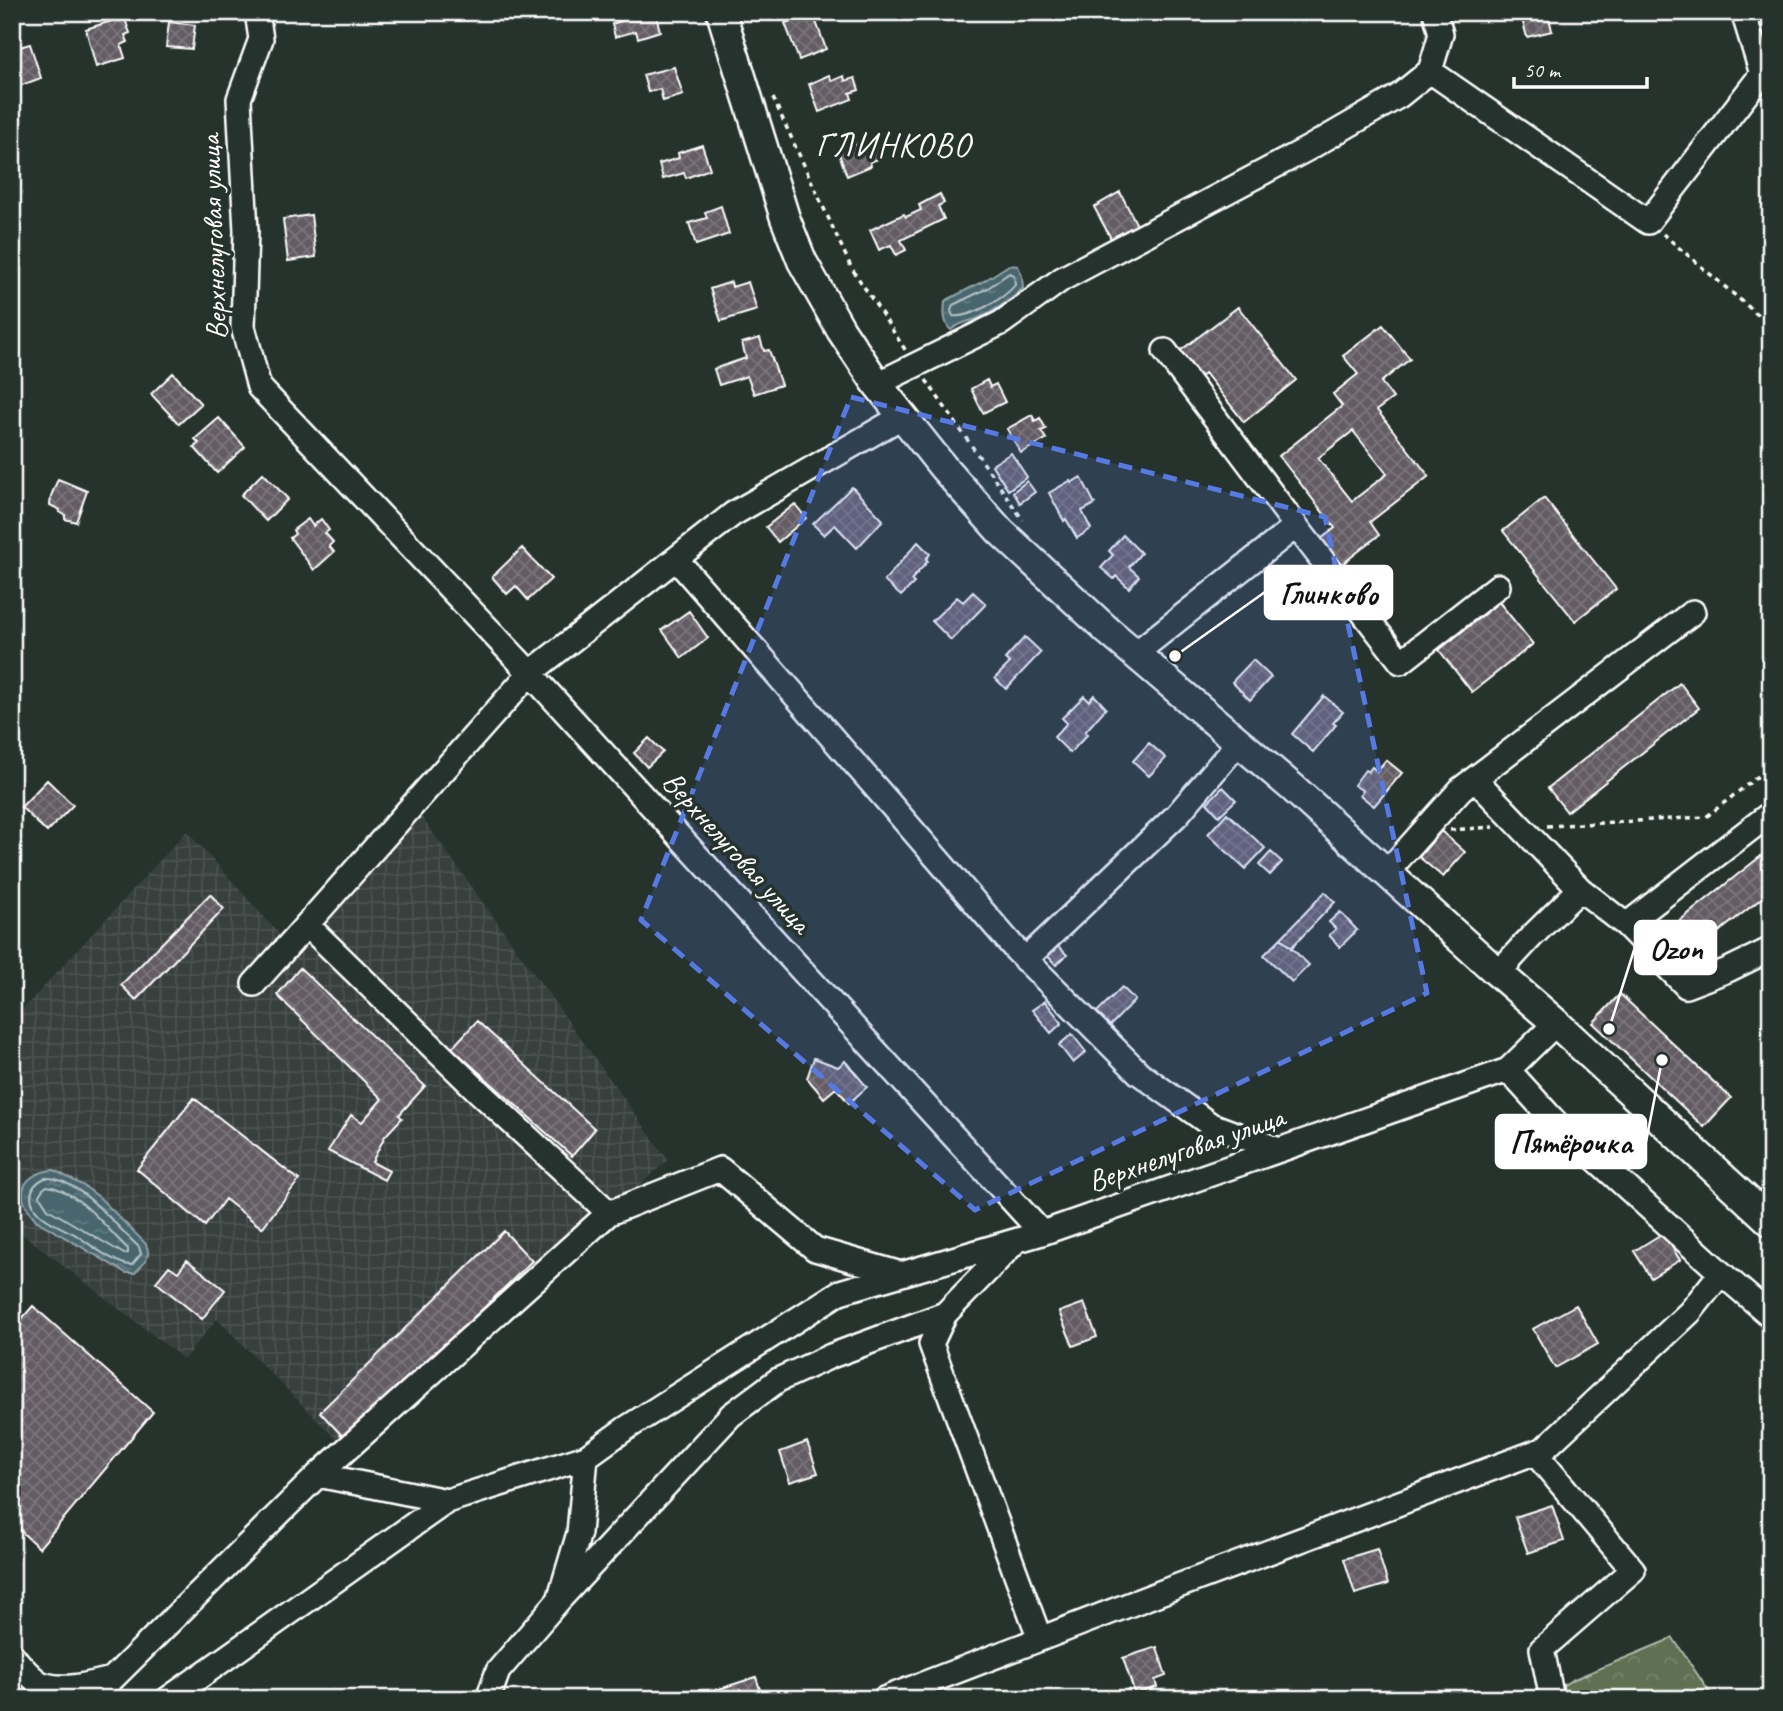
<svg xmlns="http://www.w3.org/2000/svg" width="1783" height="1711" viewBox="0 0 1783 1711" font-family="Caveat,sans-serif">
<style>
.industrial{fill:url(#industrial-grid)}
.forest{fill:url(#forest-crowns);stroke:#afb8a8;stroke-width:2}
.water{fill:url(#water-ripples);stroke:#91a3a8;stroke-width:2}
.lines{fill:none;stroke-linecap:round;stroke-linejoin:round}
.shore{stroke:#b6c2c5;stroke-width:2}
.building{fill:url(#building-cross-hatch);stroke:#fff;stroke-width:2;fill-rule:evenodd}
.minor-casing{stroke:#fff;stroke-width:28}
.major-casing{stroke:#fff;stroke-width:33}
.path{stroke:#fff;stroke-width:3.5;stroke-dasharray:5 5;stroke-linecap:butt}
.minor{stroke:#26332d;stroke-width:23}
.major{stroke:#26332d;stroke-width:28}
.marked{fill:#567ae2;fill-opacity:0.2;stroke:#567ae2;stroke-width:5;stroke-dasharray:14 9;stroke-linejoin:round}
.labels{text-anchor:middle;dominant-baseline:central;stroke-width:7;stroke-linejoin:round;paint-order:stroke}
.street-label{font-size:30px;fill:#fff;stroke:#26332d}
.quarter-label{font-size:33px;letter-spacing:2px;fill:#fff;stroke:#26332d}
.leader{fill:none;stroke:#fff;stroke-width:2.5}
.callout-dot{fill:#fff;stroke:#26332d;stroke-width:2.5}
.callout{fill:#fff;stroke:#fff;stroke-width:2.5}
.callout-label{font-size:32px;text-anchor:middle;font-weight:bold;fill:#111}
</style>
<defs>
<pattern id="industrial-grid" width="8" height="8" patternUnits="userSpaceOnUse" patternTransform="scale(1.75)"><rect width="8" height="8" fill="#383f3e"/><path d="M0 4h8M4 0v8" fill="none" stroke="#4c5251"/></pattern>
<pattern id="forest-crowns" width="20" height="18" patternUnits="userSpaceOnUse" patternTransform="scale(1.75)"><rect width="20" height="18" fill="#5f7052"/><path d="M2 6a3 3 0 1 1 6 0M12 15a3 3 0 1 1 6 0" fill="none" stroke="#77856c"/></pattern>
<pattern id="water-ripples" width="26" height="14" patternUnits="userSpaceOnUse" patternTransform="scale(1.75)"><rect width="26" height="14" fill="#48666e"/><path d="M2 4q2-2 4 0t4 0M15 11q2-2 4 0t4 0" fill="none" stroke="#637d84"/></pattern>
<pattern id="building-cross-hatch" width="8" height="8" patternUnits="userSpaceOnUse" patternTransform="scale(1.75)"><rect width="8" height="8" fill="#635c64"/><path d="M0 0l8 8M0 8l8-8" fill="none" stroke="#7a747b"/></pattern>
</defs>
<rect width="100%" height="100%" fill="#26332d"/>
<filter id="ink" filterUnits="userSpaceOnUse"><feTurbulence type="fractalNoise" baseFrequency=".0143" numOctaves="2"/><feDisplacementMap in="SourceGraphic" scale="14" xChannelSelector="R" yChannelSelector="G"/><feConvolveMatrix kernelMatrix="1 2 1 2 8 2 1 2 1" color-interpolation-filters="sRGB"/></filter>
<g filter="url(#ink)">
<path class="industrial" d="M410 801 668 1160 346 1449 217 1319 184 1359 12 1226V1021L187 831 280 935Z"/>
<path class="forest" d="M1673 1638 1714 1699H1552L1551 1693 1572 1680Z"/>
<path class="water" d="M1009 265 1018 266 1022 276 1023 288C1010 302 994 311 976 319 967 322 959 323 951 330 943 323 944 311 945 301L984 281Z
M54 1170 84 1186 99 1197 145 1243C153 1256 144 1263 135 1273H126L37 1221C32 1215 23 1205 23 1197 21 1178 40 1171 54 1170Z"/>
<g class="lines">
<path class="shore" d="M1009 273 1014 275 1015 285C1004 299 970 318 953 316L951 311 953 305 988 288Z
M45 1178C78 1176 116 1227 139 1247L141 1254 132 1265C119 1267 88 1243 76 1235 65 1229 52 1224 42 1216 27 1204 27 1186 45 1178Z
M47 1186C78 1190 106 1228 128 1249V1253L124 1254 48 1209 39 1195 43 1189Z"/>
</g>
<path class="building" d="M648 12H655L660 31 638 38 636 31 615 37 612 24Z
M1520 12H1548L1552 31 1527 37Z
M806 15 808 21 815 19 826 49 799 60 785 23Z
M124 17 130 33 125 35 128 42 121 45 125 58 96 67 86 29Z
M169 22 195 25 192 49 166 47Z
M30 44 41 78 14 88 12 83V49Z
M674 67 683 95 663 101 660 89 648 92 643 75Z
M829 75 832 81 844 76 845 81 855 78 859 90 850 93 852 99 819 112 809 84Z
M862 142 865 150 878 145 883 157 870 162 871 166 847 176 838 151Z
M702 145 710 169 686 178 684 173 663 179 659 164 679 158 678 153Z
M1120 192 1139 229 1114 244 1094 207Z
M940 194 944 203 938 206 944 219 901 240 906 250 896 255 891 245 879 250 870 230 904 214 906 217 921 210 919 205Z
M721 206 729 234 696 245 689 223 707 218 705 212Z
M311 215 316 257 288 261 283 219Z
M731 282 732 287 748 282 757 310 721 321 710 289Z
M1238 307 1296 380 1244 422 1205 373 1195 381 1176 354Z
M1383 325 1410 359 1381 382 1393 398 1377 410 1429 476 1370 522 1379 535 1341 565 1321 539 1335 528 1279 456 1342 406 1333 394 1358 374 1343 356ZM1353 431 1387 474 1352 501 1318 458Z
M760 338 764 351 769 350 781 385 754 394 747 376 719 385 714 369 746 358 742 343Z
M173 373 201 404 179 424 151 394Z
M987 380 990 387 996 384 1005 402 983 413 971 389Z
M1032 415 1035 421 1040 418 1046 429 1041 431 1046 439 1021 453 1007 429Z
M219 418 245 447 217 473 194 447 199 443 195 439Z
M1011 453 1027 477 1008 490 992 465Z
M263 473 288 499 266 521 241 495Z
M1081 477 1095 504 1082 511 1091 529 1077 538 1066 519 1064 521 1049 493 1070 481 1071 483Z
M58 479 87 491 76 522 65 519V515L59 512 60 510 50 505 51 496Z
M1027 481 1035 492 1020 503 1013 492Z
M852 487 883 520 857 548 835 525 824 535 813 524Z
M1544 498 1616 589 1575 621 1503 531Z
M795 504 806 518 778 542 766 527Z
M308 519 313 526 321 519 329 530 325 533 333 542 329 546 334 552 314 570 290 538 295 534 293 530Z
M1123 535 1141 553 1129 567 1139 576 1129 588 1116 576 1114 579 1101 568 1113 555 1109 551Z
M918 542 930 554 926 559 928 561 911 580 914 583 901 596 884 581Z
M522 548 551 579 528 600 516 586 507 594 492 577Z
M973 592 986 604 951 640 932 621 957 597 963 602Z
M1499 602 1533 644 1472 692 1439 650Z
M689 611 708 638 682 658 662 630Z
M1025 637 1041 652 1006 689 995 678 1010 663 1005 659Z
M1253 660 1271 677 1250 700 1232 682Z
M1680 683 1699 708 1567 812 1548 788Z
M1094 695 1106 708 1085 732 1088 734 1070 753 1054 737 1067 723 1062 718 1084 696 1089 701Z
M1324 696 1343 712 1333 723 1336 725 1313 752 1292 734Z
M649 738 663 752 647 767 634 753Z
M1149 743 1166 758 1149 776 1133 761Z
M1386 760 1402 773 1374 806 1360 795 1363 791 1354 785 1365 770 1368 772 1372 767 1377 771Z
M47 780 73 805 47 832 21 807Z
M1223 787 1236 800 1219 816 1207 803Z
M1227 813 1265 848 1245 869 1208 834Z
M1441 831 1465 852 1443 877 1419 857Z
M1771 848V891L1693 952 1673 926Z
M1271 852 1282 862 1270 875 1259 865Z
M1325 892 1335 902 1291 948 1281 938Z
M210 894 224 909 136 1000 121 985Z
M1340 912 1357 930 1340 947 1329 935 1336 929 1329 922Z
M1281 938 1309 965 1292 982 1264 955Z
M1054 942 1067 955 1056 965 1044 952Z
M300 968 425 1086 399 1115 402 1118 385 1136 372 1162 389 1171 384 1180 328 1151 351 1115 362 1122 382 1099 277 995Z
M1122 987 1135 1000 1106 1030 1096 1020 1100 1015 1097 1012Z
M1620 994 1731 1098 1704 1127 1593 1023Z
M1045 1001 1062 1023 1051 1033 1032 1010Z
M477 1021 595 1129 572 1156 452 1048Z
M1072 1034 1086 1052 1073 1063 1059 1045Z
M814 1058 838 1067 845 1061 867 1087 849 1103 836 1088 824 1098 807 1078Z
M194 1098 299 1180 262 1228 225 1199 205 1226 137 1169Z
M504 1231 532 1261 347 1441 320 1412Z
M1663 1233 1680 1260 1651 1278 1634 1251Z
M187 1260 225 1290 202 1319 156 1282 169 1266 178 1272Z
M1084 1303 1097 1337 1073 1346 1059 1312Z
M1576 1305 1598 1344 1555 1368 1533 1329Z
M33 1306 153 1412 39 1548 12 1523V1330Z
M807 1442 818 1473 790 1482 780 1452Z
M1552 1505 1564 1541 1528 1553 1515 1517Z
M1377 1549 1388 1584 1355 1594 1344 1559Z
M1157 1647 1166 1676 1155 1680 1157 1687 1135 1694 1123 1658Z
M756 1677 763 1699H718L716 1690Z"/>
<g class="lines">
<defs>
<path id="minor" d="M257 12 261 39 239 99 246 231 243 327 259 387 530 673 1042 1233 1508 1070 1556 1023
M1430 71 1648 222 1762 74 1743 12
M1165 351 1296 526
M877 384 1001 323 1062 279 1309 148 1399 96 1430 71 1441 34 1435 12
M676 559 890 804 1016 950 1139 1073 1211 1125 1279 1150
M1136 653 1296 526 1401 662 1498 586
M1475 779 1580 889
M1386 873 1461 789 1693 612
M1626 925 1686 986 1728 970 1771 949
M1025 960 1177 815 1238 743
M1498 973 1532 936 1580 889 1626 925 1771 813
M254 984 530 673 733 514 903 416
M609 1213 720 1169 815 1249 901 1274
M1015 1242 945 1314 931 1344 1040 1639
M1721 1273 1771 1316
M1535 1453 1633 1570 1542 1649 1552 1699
M318 1475 447 1501 586 1457 625 1429 840 1292 1042 1233
M559 1600 731 1415 778 1380 831 1356 945 1314
M12 1655C18 1663 35 1683 45 1685 68 1691 90 1684 112 1679L318 1475 609 1213 479 1092 307 925
M168 1699 447 1501
M488 1699 498 1671 559 1600 579 1533 586 1457
M884 1699 1170 1589 1544 1449 1690 1312 1721 1273 1557 1124 1508 1070"/>
<path id="major" d="M721 12 785 218 802 261 841 330 877 384 943 467 1000 531 1107 630 1293 788 1498 973 1556 1023 1771 1222"/>
</defs>
<use href="#minor" class="minor-casing"/>
<use href="#major" class="major-casing"/>
<path class="path" d="M773 98 851 267 906 351
M1663 234 1771 326
M926 380 1023 520
M1547 826 1706 817 1771 766
M1450 830 1494 827"/>
<use href="#minor" class="minor"/>
<use href="#major" class="major"/>
</g>
</g>
<path class="marked" d="M851 397 1325 517 1427 993 975 1210 641 920Z"/>
<g class="labels">
<g class="street-label">
<text transform="translate(213 237) rotate(-92)">Верхнелуговая улица</text>
<text transform="translate(737 852) rotate(48)">Верхнелуговая улица</text>
<text transform="translate(1186 1149) rotate(-19)">Верхнелуговая улица</text>
</g>
<g class="quarter-label">
<text x="894" y="145">ГЛИНКОВО</text>
</g>
</g>
<path class="leader" d="M1175 656L1265 592M1609 1029L1635 947M1662 1060L1646 1142"/>
<g class="callout-dot">
<circle cx="1175" cy="656" r="7"/>
<circle cx="1609" cy="1029" r="7"/>
<circle cx="1662" cy="1060" r="7"/>
</g>
<g class="callout">
<rect x="1265" y="566" width="127" height="53" rx="7"/>
<rect x="1635" y="921" width="81" height="53" rx="7"/>
<rect x="1496" y="1115" width="150" height="53" rx="7"/>
</g>
<g class="callout-label">
<text x="1329" y="604">Глинково</text>
<text x="1676" y="959">Ozon</text>
<text x="1571" y="1153">Пятёрочка</text>
</g>
<rect width="1783" height="1711" fill="none" stroke="#26332d" stroke-width="42"/>
<rect x="21" y="21" width="1741" height="1669" fill="none" stroke="#fff" stroke-width="2.5" filter="url(#ink)"/>
<path d="M1514 77v10h133v-10" fill="none" stroke="#ffffff" stroke-width="3.5"/>
<text x="1524" y="77" font-size="21" fill="#ffffff" stroke="#26332d" stroke-width="5" paint-order="stroke">50 m</text>
</svg>
